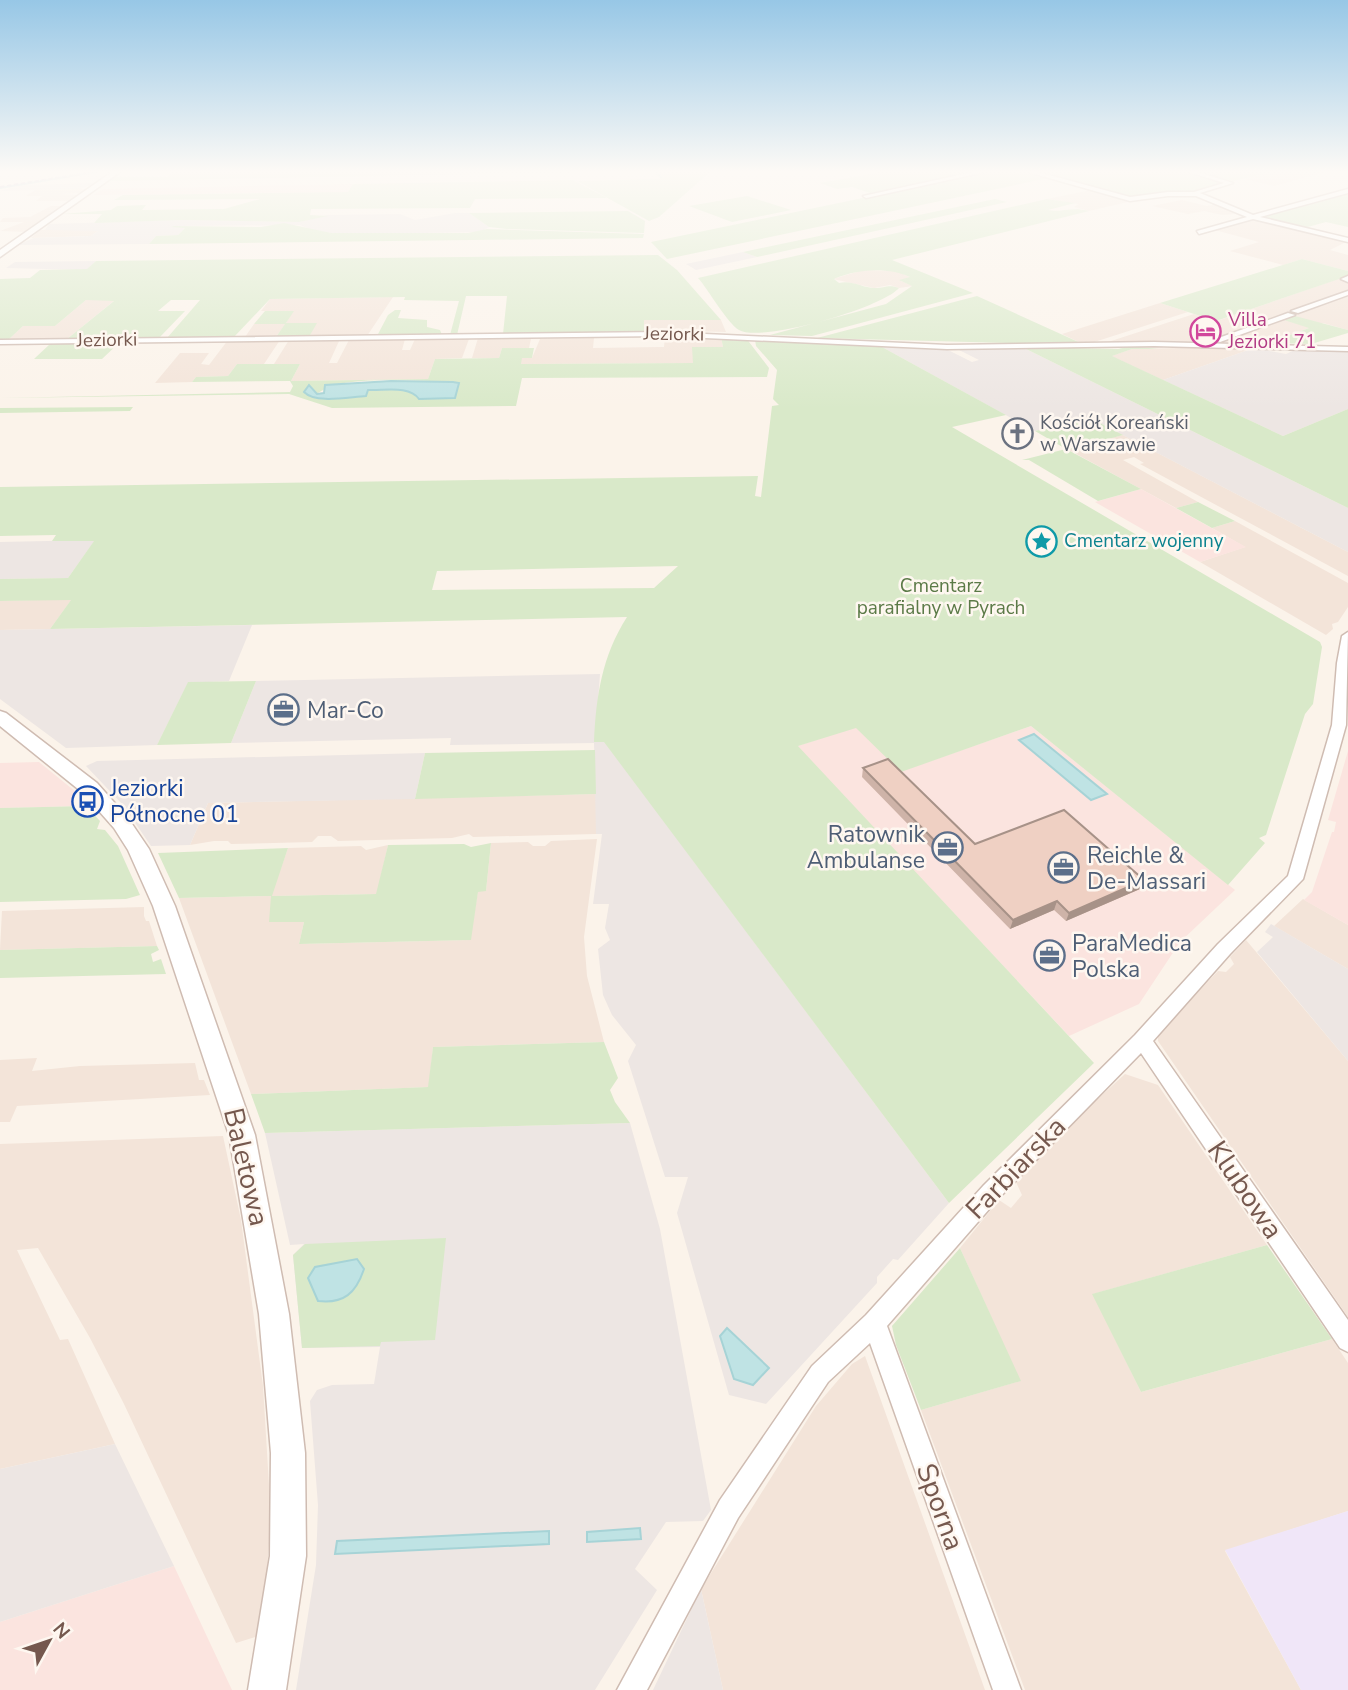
<svg xmlns="http://www.w3.org/2000/svg" width="1348" height="1690" viewBox="0 0 1348 1690" font-family="'Nunito Sans',sans-serif">
<style>
.residential{fill:#f3e4d9}
.commercial{fill:#fbe4df}
.industrial{fill:#ede6e3}
.education{fill:#f0e6f8}
.green{fill:#d9e9c9;fill-rule:evenodd}
.water{fill:#bfe3e4;stroke:#a6d3d6;stroke-width:2}
.lines{fill:none;stroke-linecap:round;stroke-linejoin:round}
.stream{stroke:#a6d3d6;stroke-width:2}
.minor-casing{stroke:#cfbcb2;stroke-width:3}
.tertiary-casing{stroke:#cfbcb2;stroke-width:3}
.minor{fill:#fff;fill-rule:evenodd}
.tertiary{fill:#fff;fill-rule:evenodd}
.rail{stroke:#b5a8c6;stroke-width:2;stroke-dasharray:4.5 2.5;stroke-linecap:butt}
.wall{fill:#ceb3a8}
.shaded-wall{fill:#a79288}
.building{fill:#efd0c3;stroke:#a79288;stroke-width:2}
.labels{text-anchor:middle;dominant-baseline:central;stroke-width:5;stroke-linejoin:round;paint-order:stroke}
.far-hotel-label{font-size:19px;fill:#b23c85;stroke:#fef7f0;text-anchor:start}
.far-street-label{font-size:19px;fill:#75584e;stroke:#fef7f0}
.far-worship-label{font-size:19px;fill:#5b616d;stroke:#fef7f0;text-anchor:start}
.far-culture-label{font-size:19px;fill:#0d838f;stroke:#fef7f0;text-anchor:start}
.far-park-label{font-size:19px;fill:#5b7a47;stroke:#fef7f0}
.service-label{font-size:23px;fill:#4e5e75;stroke:#fef7f0;text-anchor:start}
.transit-label{font-size:23px;fill:#164399;stroke:#fef7f0;text-anchor:start}
.near-street-label{font-size:28px;fill:#75584e;stroke:#fef7f0}
</style>
<rect width="100%" height="100%" fill="#fbf3ea"/>
<path class="residential" d="M1270 172H1325L1274 186 1244 179Z
M89 189 81 193 60 194 80 195 71 201H36L42 196H26L35 190Z
M1091 190 1132 201 1089 211 1074 207 1079 204 1047 199Z
M1182 200 1207 206 1216 204 1235 214 1222 215 1204 211 1188 214 1152 206Z
M51 206H63L27 232 0 231 24 222H0L3 218 30 217Z
M1252 218 1348 241 1330 250 1348 255V271L1302 259 1283 265 1230 251 1259 242 1211 229Z
M40 230 75 229 99 230 91 236 31 238Z
M863 270 897 271 912 278 901 281 913 286 899 288 890 285 874 288 833 279Z
M1338 279 1348 282V330L1323 323 1267 343H1105L1194 314 1217 321Z
M393 297 367 336 309 337 316 323H286L276 337H245L254 324 286 323 293 311H261L270 299Z
M86 300H115L67 339 8 340 23 326H55Z
M1160 303 1188 312 1085 345 1062 334Z
M644 320H721L726 332 652 330 643 329Z
M665 336 721 337 723 347 694 363 520 364 521 358H532L540 339 594 338 593 348 660 347H664Z
M478 338H505L531 339 529 348H502L499 358H472Z
M340 339 329 363H337L349 340 405 339 402 350H410L415 339H469L462 358 435 359 428 379 291 381 300 364H274L289 340Z
M228 340H280L264 364H237L228 376 196 377 192 382 155 383 180 353H209L201 364 209 365Z
M1220 347 1254 348 1163 380 1111 356 1132 349Z
M1123 435 1348 552V576L1140 464 1144 463 1134 457 1123 460 1198 502 1176 508 1067 449Z
M1235 521 1348 583V607L1338 622 1332 624 1333 629 1326 635 1200 562 1245 547 1212 528Z
M72 599 50 629 0 630V601Z
M596 794V834L473 837 469 834 452 838 338 841 331 836H318L312 842 231 844 228 841H214L190 845 208 803Z
M597 839 584 937 587 976 604 1042 433 1047 429 1087 251 1094 179 898 271 896 288 848 361 846 366 850 388 845 377 894 272 896V908L304 922 299 944 470 940 478 891H486L491 843 528 842 533 846H545L551 841Z
M1303 899 1348 925V969L1274 926Z
M144 907V916L146 921H149L157 946 0 950 2 911Z
M1246 940 1348 1061V1317L1158 1041V1034L1218 971 1226 972 1234 964 1230 957Z
M37 1058 32 1071 80 1066 195 1063 199 1080H204L210 1095 17 1106 10 1122H0V1060Z
M1125 1074 1158 1085 1267 1245 1093 1294 1141 1392 1332 1339 1348 1363V1511L1225 1551 1301 1690H1025L921 1410 1020 1381 960 1248 999 1200 1011 1208 1022 1195 1016 1182 1065 1129Z
M223 1136 241 1220 263 1386 271 1518 262 1635 236 1643 124 1404 90 1338 38 1248 17 1250 60 1340 68 1339 115 1444 0 1469V1144Z
M865 1356 985 1690H723L701 1589 816 1406 852 1364Z"/>
<path class="commercial" d="M353 184 348 192 94 195 103 189Z
M1141 489 1246 547 1200 562 1095 502Z
M1031 726 1235 890 1180 942 1139 1004 1069 1036 797 746 856 727 902 771Z
M1348 751V925L1304 900 1312 892 1332 832H1334L1336 822 1328 820Z
M39 762 76 792 86 806 0 808V763Z
M174 1566 232 1690H0V1622Z"/>
<path class="industrial" d="M96 183 80 189 0 191 21 185Z
M455 213H469L489 227 481 232 369 234 318 233 300 225 181 226 175 227H186L178 235 156 236 149 244 17 245 34 238 91 236 98 231 45 230 49 224 182 220 299 222 327 215 400 214 415 220Z
M743 252 757 257 696 270 686 264Z
M96 261 87 270 6 268 15 262Z
M882 347 946 349 972 362 979 360 957 349 1022 347 1348 508V552L1090 418 1035 431Z
M1254 348 1286 354 1297 349 1348 350V409L1283 436 1163 380Z
M95 540 68 578 0 579V542Z
M252 625 229 681 188 683 157 745 66 748 0 699V630Z
M600 674 595 742 604 741 949 1203 898 1260 893 1259 877 1277V1283L766 1404 729 1395 677 1213 688 1177H665L628 1061 636 1045 612 1015 603 995 598 949 610 940 605 928 609 904H593L602 834H596L594 743 450 745 451 738 231 743 256 681Z
M425 753 415 799 208 803 190 845 151 846 123 805 86 766 97 761Z
M1271 924 1348 969V1061L1257 952 1273 937 1265 932Z
M630 1123 660 1229 711 1510 703 1521 666 1522 635 1569 657 1590 595 1690H296L316 1565 318 1505 310 1401 317 1390 332 1385 374 1384 380 1347 302 1348 293 1255 304 1244 290 1245 265 1133Z
M115 1444 174 1566 0 1622V1469Z
M701 1589 723 1690H653Z"/>
<path class="education" d="M1348 1511V1690H1301L1225 1550Z"/>
<path class="green" d="M171 172H577L109 181 115 177H167Z
M654 172H710L659 217 649 221 577 181 660 179Z
M882 172H978L873 194 852 187 837 189 820 183Z
M987 172H1027L1048 178 667 259 651 242Z
M1032 172H1270L1234 181 1211 176 1227 183 1192 194 1166 193 1131 198Z
M573 180 607 198 475 199 470 208 311 209 310 215 328 216 299 222 182 220 94 223 102 214H62L111 210 117 206 146 205 142 210 224 209 260 199 114 200 123 195 348 192 353 184Z
M1348 193V227L1326 222 1304 228 1260 217Z
M747 196 791 210 732 222 689 206Z
M995 199 1007 202 757 257 743 252Z
M1047 199 1075 203 1048 210C1060 213 1072 206 1089 211L892 260 973 293 812 336 770 335 886 304 912 286 899 280 910 277C887 267 860 269 836 278L834 279 839 283C853 280 862 288 875 288 885 288 889 284 899 288 882 308 761 343 739 330 727 323 708 289 698 278Z
M628 211 645 221 644 233 507 229 489 227 469 213Z
M284 223 331 233H468L487 229 644 234 643 238 149 244 156 236 178 235 185 228 171 227 174 226 261 227Z
M658 255 677 270 721 320H644V331L503 334 507 296H466L457 335H450L459 301 404 300 405 297 270 299 234 337 167 338 200 300H171L158 311H185L159 338 67 339 114 301 86 300 55 326H23L7 341H0V279L30 278 40 270 87 269 96 261Z
M1302 259 1348 271V276L1216 321 1160 303Z
M977 296 1085 345 817 338Z
M395 310H401L398 318 427 320V327L440 330 442 335 377 336 388 315Z
M265 311H294L286 323H317L309 337H276L285 324H254Z
M1295 316 1348 330V333L1311 344 1268 343 1309 328 1284 320Z
M721 337 746 338 769 368 767 377 522 378 516 406 332 408 289 394 0 398 290 392 293 386 290 381 192 382 196 377 228 376 237 364H300L291 381 428 379 435 359 499 358 502 348H534L532 358H522L521 364 693 363 692 347H723ZM453 382 458 387 455 398 452 399H419C409 385 384 391 368 390L361 396 311 397C317 394 326 387 334 385 371 377 415 381 453 382Z
M755 340 882 347 1006 415 952 427 1320 642 1322 647 1313 704 1305 714 1266 835 1259 838 1265 843 1228 885 1031 726 901 772 856 728 798 746 1094 1063 949 1203 604 742H594C596 696 602 656 627 617L50 629 71 600 0 601V579L68 578 94 541H52L56 535 0 536V487L758 476 755 496 761 497 772 406 779 405 773 399 777 370 756 346ZM678 566 654 588 432 590 437 571Z
M120 342 102 359H34L51 343Z
M1132 346 1158 349H1132L1112 356 1283 436 1348 409V508L1022 347 1118 349Z
M133 407 130 411 0 413V408Z
M1090 418 1123 435 1068 450 1141 489 1098 501 1029 460H1022L1066 449 1035 431Z
M1198 502 1235 521 1212 528 1176 508Z
M256 681 231 743 157 745 188 682Z
M595 750 596 794 415 799 425 753Z
M86 806 100 821 97 829 105 830 118 846 140 895 126 899 0 902V808Z
M491 843 486 891 478 892 471 940 299 944 304 922H269L271 896 179 898 158 853 288 848 272 896 376 894 388 845 464 844 471 847Z
M157 946 159 950 151 954 153 962 161 959 166 974 0 978V950Z
M604 1042 618 1078 610 1090 615 1102 630 1123 265 1133 251 1094 428 1087 433 1047Z
M446 1238 435 1340 381 1342 380 1346 302 1348 293 1255 305 1244Z
M1267 1245 1332 1339 1141 1392 1092 1294Z
M960 1248 1021 1381 921 1410 896 1345 892 1326Z"/>
<path class="water" d="M391 381 453 382 459 383 455 398 419 399C409 385 384 391 368 390L366 396C348 397 316 404 304 392L309 385 317 394 324 393 325 385Z
M1034 734 1107 794 1091 800 1019 740Z
M357 1259 364 1269C356 1293 344 1304 318 1301L308 1278 315 1267Z
M727 1328 769 1368 753 1385 734 1379 720 1336Z
M640 1528 641 1539 587 1542V1532Z
M549 1531V1544L335 1554 337 1541Z"/>
<g class="lines">
<path class="stream" d="M657 172 661 177
M0 188 96 172"/>
<defs>
<path id="minor" d="M973 172H985L866 198 863 196Z
M1028 172H1038L1130 197 1168 192H1194L1224 183 1189 172H1198L1233 183 1200 193 1253 215 1348 189V193L1260 217 1348 238V242L1253 219 1199 234 1197 231 1247 217 1196 196H1168L1130 201Z
M1348 276V282L1341 279Z
M1348 291V295L1298 313 1291 311Z
M1288 313 1295 315 1220 342 1213 340Z
M662 332 947 345 1154 342 1348 347V351L1154 346 947 349 662 336 0 344V340Z
M1348 632 1346 725 1303 879 1230 954 1153 1041 1348 1320V1352L1340 1348 1141 1053 998 1199 887 1326 1021 1690H993L870 1343 828 1382 738 1518 647 1690H617L720 1500 812 1366 866 1315 984 1185 1135 1035 1218 944 1288 876 1332 725 1337 663 1342 636Z"/>
<path id="tertiary" d="M112 172H120L0 257V250Z
M0 711 6 713 97 783 128 818 149 849 175 906 255 1135 289 1314 305 1453 306 1556 286 1690H248L270 1556 271 1453 259 1314 229 1135 153 906 128 850 114 828 83 793 0 726Z"/>
</defs>
<use href="#minor" class="minor-casing"/>
<use href="#tertiary" class="tertiary-casing"/>
<use href="#minor" class="minor"/>
<use href="#tertiary" class="tertiary"/>
<path class="rail" d="M0 187 93 172"/>
</g>
<path class="wall" d="M863 768 975 844 1140 889 1066 921 1054 910 1010 929 862 777Z"/>
<path class="shaded-wall" d="M1144 880 1140 889 1066 921 1069 913Z
M1057 901 1054 910 1010 929 1013 920Z"/>
<path class="building" d="M888 759 975 844 1064 810 1144 880 1069 913 1057 901 1013 920 863 768Z"/>
<linearGradient id="sky" x2="0" y2="1"><stop stop-color="#97c7e6"/><stop offset="0.42" stop-color="#fdfaf6"/><stop offset="1" stop-color="#fdfaf6" stop-opacity="0"/></linearGradient>
<rect width="1348" height="409" fill="url(#sky)"/>
<defs>
<symbol id="hotel-ring" viewBox="-11 -11 22 22"><circle r="9.5" fill="#fef7f0" stroke="#d1479c" stroke-width="1.5"/><path d="M-6-4.5h1.5V1H6V5H4.5V3h-9V5H-6ZM-4 0a1.8 1.8 0 1 1 3.6 0ZM.5 0V-2.5h3Q6-2.5 6 0Z" fill="#d1479c"/></symbol>
<symbol id="church-ring" viewBox="-11 -11 22 22"><circle r="9.5" fill="#fef7f0" stroke="#6b7280" stroke-width="1.5"/><path d="M-1.2-6h2.4v3.5h3.3v2.4h-3.3V6h-2.4V-.1h-3.3v-2.4h3.3Z" fill="#6b7280"/></symbol>
<symbol id="sight-ring" viewBox="-11 -11 22 22"><circle r="9.5" fill="#fef7f0" stroke="#0f9aa8" stroke-width="1.5"/><path d="M0-6L1.8-2.2L6-1.7L2.9 1.2L3.7 5.4L0 3.3L-3.7 5.4L-2.9 1.2L-6-1.7L-1.8-2.2Z" fill="#0f9aa8"/></symbol>
<symbol id="office-ring" viewBox="-11 -11 22 22"><circle r="9.5" fill="#fef7f0" stroke="#5c6f8a" stroke-width="1.5"/><path d="M-6-3h4V-5.5h4V-3h4V5H-6ZM-1-4.5V-3h2v-1.5ZM-6 0V1H6V0Z" fill="#5c6f8a"/></symbol>
<symbol id="bus-ring" viewBox="-11 -11 22 22"><circle r="9.5" fill="#fef7f0" stroke="#1a4fb4" stroke-width="1.5"/><path d="M-5-6H5V4H4V6H2V4H-2V6H-4V4H-5ZM-3.5-4V0h7V-4ZM-3.5 1.2v1.5H-2V1.2ZM2 1.2v1.5H3.5V1.2Z" fill="#1a4fb4"/></symbol>
</defs>
<g fill-rule="evenodd">
<use href="#hotel-ring" x="1188" y="314" width="35" height="35"/>
<use href="#church-ring" x="1000" y="416" width="35" height="35"/>
<use href="#sight-ring" x="1024" y="524" width="35" height="35"/>
<use href="#office-ring" x="266" y="692" width="35" height="35"/>
<use href="#bus-ring" x="70" y="784" width="35" height="35"/>
<use href="#office-ring" x="930" y="830" width="35" height="35"/>
<use href="#office-ring" x="1046" y="850" width="35" height="35"/>
<use href="#office-ring" x="1032" y="938" width="35" height="35"/>
</g>
<g class="labels">
<g class="far-hotel-label">
<text x="1228" y="320">Villa<tspan x="1228" dy="22">Jeziorki 71</tspan></text>
</g>
<g class="far-street-label">
<text transform="translate(674 334) rotate(1)">Jeziorki</text>
<text transform="translate(107 340) rotate(-1)">Jeziorki</text>
</g>
<g class="far-worship-label">
<text x="1040" y="423">Kościół Koreański<tspan x="1040" dy="22">w Warszawie</tspan></text>
</g>
<g class="far-culture-label">
<text x="1064" y="541">Cmentarz wojenny</text>
</g>
<g class="far-park-label">
<text x="941" y="586">Cmentarz<tspan x="941" dy="22">parafialny w Pyrach</tspan></text>
</g>
<g class="service-label">
<text x="307" y="710">Mar-Co</text>
<text x="925" y="834" text-anchor="end">Ratownik<tspan x="925" dy="26">Ambulanse</tspan></text>
<text x="1087" y="855">Reichle &amp;<tspan x="1087" dy="26">De-Massari</tspan></text>
<text x="1072" y="943">ParaMedica<tspan x="1072" dy="26">Polska</tspan></text>
</g>
<g class="transit-label">
<text x="110" y="788">Jeziorki<tspan x="110" dy="26">Północne 01</tspan></text>
</g>
<g class="near-street-label">
<text transform="translate(246 1167) rotate(77)">Baletowa</text>
<text transform="translate(1016 1168) rotate(-46)">Farbiarska</text>
<text transform="translate(1245 1190) rotate(56)">Klubowa</text>
<text transform="translate(940 1507) rotate(70)">Sporna</text>
</g>
</g>
<g transform="translate(49 1641) rotate(50)" stroke="#fef7f0" stroke-width="5" paint-order="stroke">
<path d="M0-5L12 26L0 18L-12 26Z" fill="#75584e"/>
<text y="-10" font-size="19" font-weight="bold" text-anchor="middle" fill="#75584e">N</text>
</g>
</svg>
